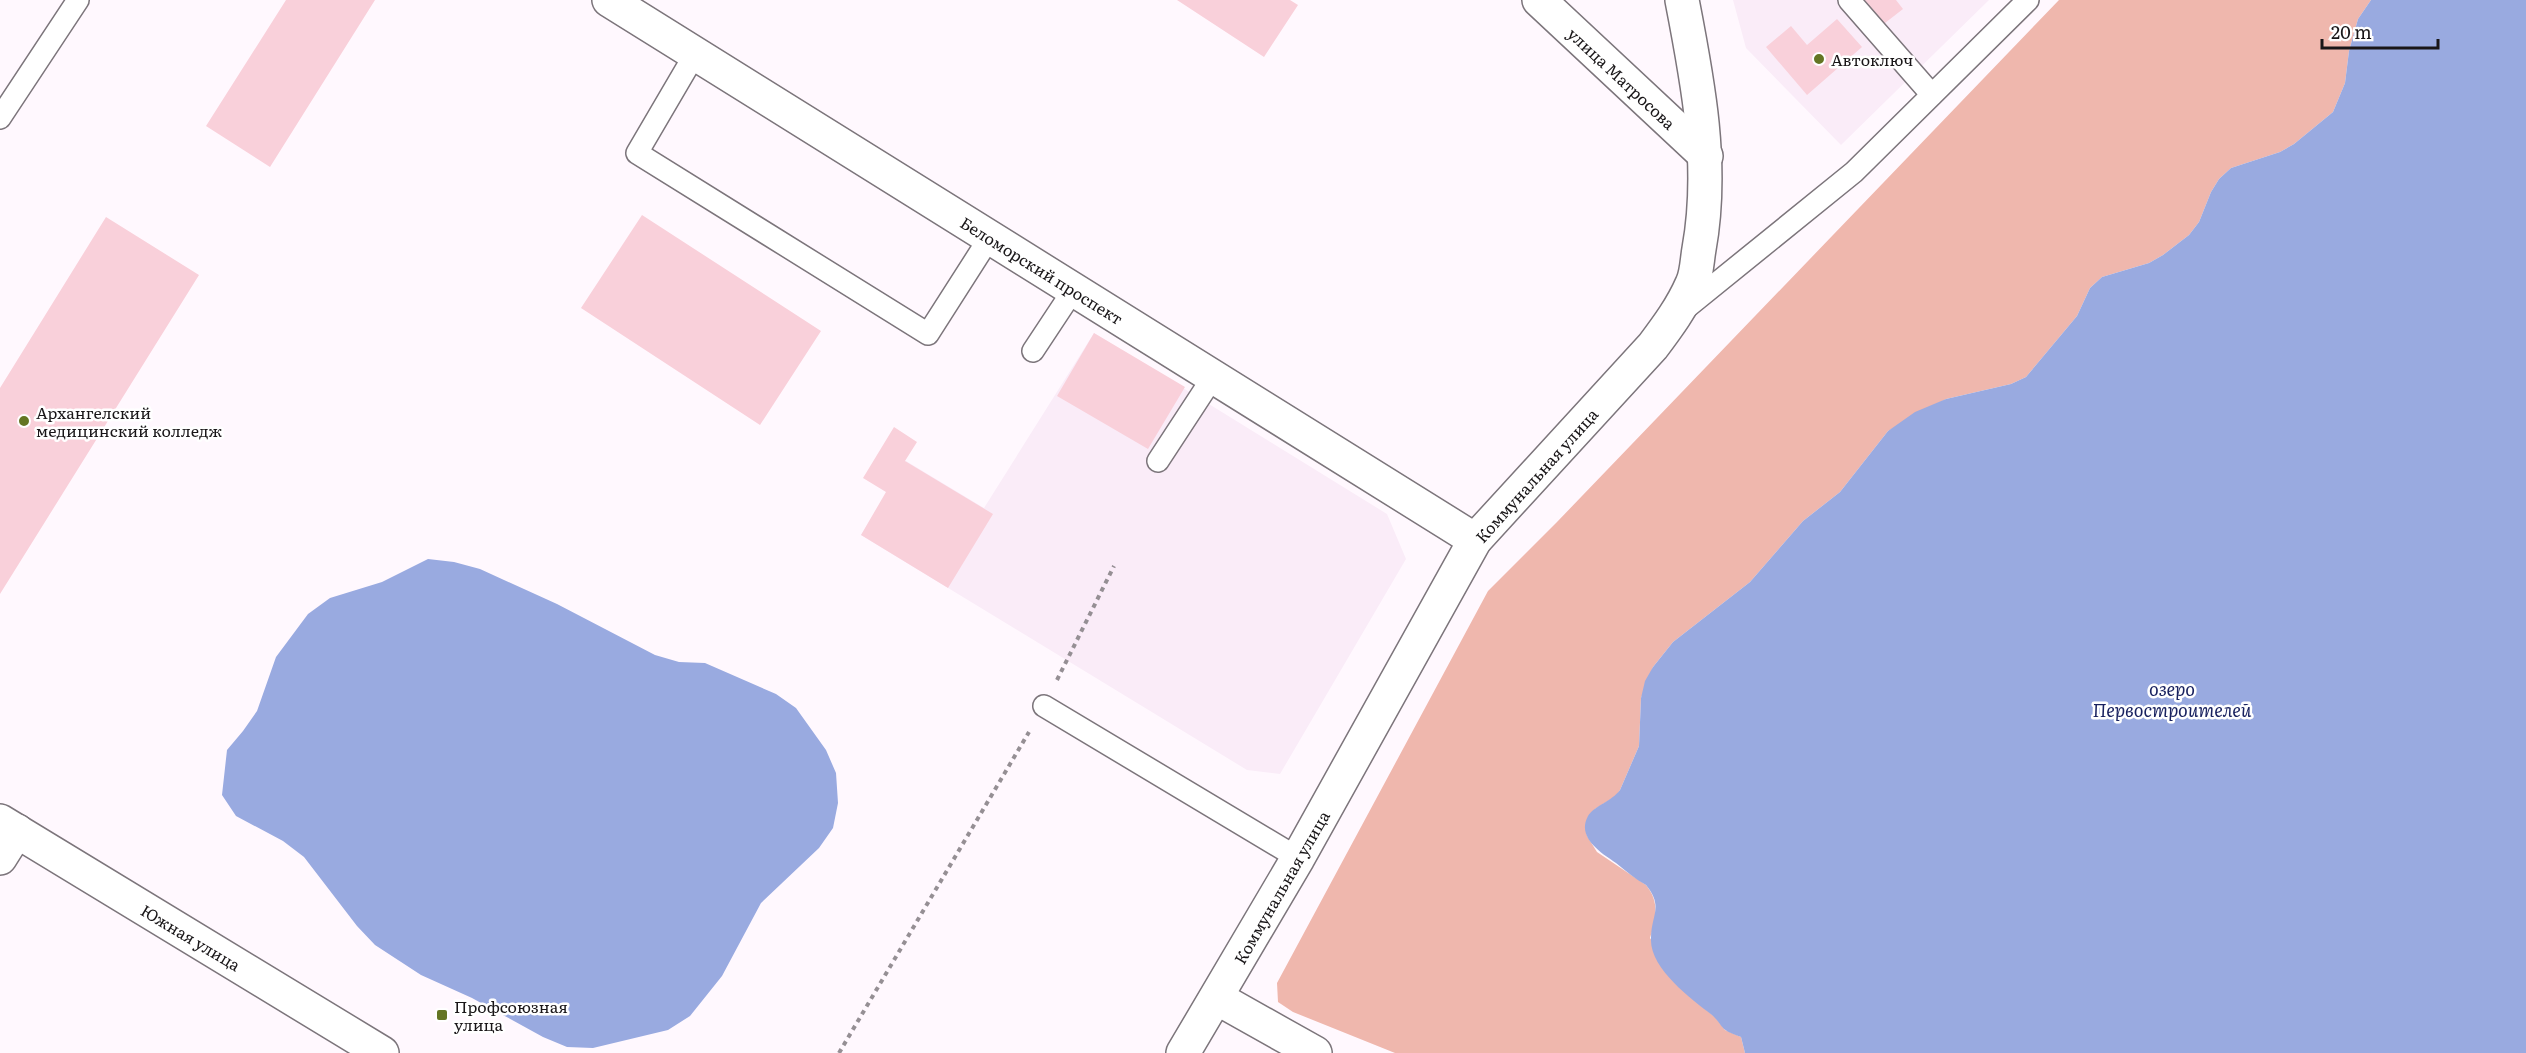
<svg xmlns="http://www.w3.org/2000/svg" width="2526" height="1053" viewBox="0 0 2526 1053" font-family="Literata,serif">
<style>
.built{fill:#faecf8}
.green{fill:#efb7ad}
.water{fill:#99aae0}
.building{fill:#f9d0da}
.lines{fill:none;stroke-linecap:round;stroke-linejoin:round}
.service-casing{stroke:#7c757b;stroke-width:24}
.minor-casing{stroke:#7c757b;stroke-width:36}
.secondary-casing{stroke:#7c757b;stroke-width:36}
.path{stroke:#958f94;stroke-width:4;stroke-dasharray:4.5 4.5;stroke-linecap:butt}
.service{stroke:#fff;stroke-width:21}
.minor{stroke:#fff;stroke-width:33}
.secondary{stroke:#fff;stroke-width:33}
.poi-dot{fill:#647523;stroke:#fff;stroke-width:2}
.labels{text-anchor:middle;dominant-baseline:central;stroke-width:5;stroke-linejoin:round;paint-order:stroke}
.poi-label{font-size:16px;fill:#191618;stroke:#fff;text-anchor:start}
.street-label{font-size:16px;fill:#191618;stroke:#fff}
.water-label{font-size:18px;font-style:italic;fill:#18215f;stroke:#fff}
</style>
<rect width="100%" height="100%" fill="#fff8fe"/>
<path class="built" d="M1733 0H1989L1841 145 1746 48Z
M1094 333 1387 514 1406 559 1280 774 1247 770 861 535 906 461 984 508Z"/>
<path class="green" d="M2059 0H2371L2358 19 2349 51 2345 83 2333 112 2294 144 2280 152 2231 168 2219 179 2211 192 2199 222 2189 235 2163 255 2149 263 2102 277 2090 288 2077 316 2026 377 2011 384 1946 399 1888 431 1840 492 1803 521 1750 582 1673 642 1653 667 1641 698 1639 746 1620 790 1616 796 1595 809 1586 828 1587 836 1597 852 1646 885C1660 902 1656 919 1650 938L1689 996 1715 1017 1725 1030 1741 1037 1745 1053H1395L1293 1012 1278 1002 1277 983 1488 591 1557 522Z"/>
<path class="water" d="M2371 0H2526V1053H1745L1741 1037C1736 1035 1729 1033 1724 1029 1720 1025 1717 1019 1712 1015 1691 999 1649 968 1651 938 1651 915 1664 907 1646 885 1635 879 1626 871 1616 863 1602 853 1576 838 1588 816 1594 806 1612 801 1620 790L1639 746 1641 698 1645 681 1653 667 1673 642 1750 582 1803 521 1840 492 1888 431 1915 412 1946 399 2011 384 2026 377 2077 316 2090 288 2102 277 2149 263 2163 255 2189 235 2199 222 2211 192 2219 179 2231 168 2280 152 2294 144 2333 112 2345 83 2349 51 2358 19Z
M428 559 454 562 480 569 557 604 655 655 679 662 705 663 776 694 796 708 826 750 836 773 838 803 833 828 819 848 761 903 722 976 690 1016 668 1030 593 1048 567 1047 543 1037 472 998 421 975 375 945 357 926 304 857 283 841 236 816 222 795 227 750 243 731 257 711 276 657 308 614 330 598 382 582Z"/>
<path class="building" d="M286 0H375L270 167 206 126Z
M1177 0H1290L1298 5 1264 57Z
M1853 0H1896L1903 9 1876 30Z
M1837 19 1862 47 1807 95 1766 47 1791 26 1807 45Z
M642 215 821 331 760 425 581 308Z
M106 217 199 275 0 594V388Z
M1094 333 1185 387 1148 449 1057 396Z
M894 427 917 442 905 461 993 514 948 588 861 535 886 492 863 478Z"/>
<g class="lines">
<defs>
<path id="service" d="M1849 0 1932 95
M695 54 637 153 928 334 990 237
M0 118 78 0
M1686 308 1854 172 2028 0
M1033 351 1074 289
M1158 461 1213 377
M1044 706 1298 858"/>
<path id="minor" d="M609 0 1475 540
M1539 0 1706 156
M0 858 17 831
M1217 998 1315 1053"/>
<path id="secondary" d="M0 821 382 1053
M1183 1053 1298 858 1475 540 1653 346C1668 326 1682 307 1692 284 1697 274 1697 260 1699 249 1714 166 1698 82 1682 0"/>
</defs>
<use href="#service" class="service-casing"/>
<use href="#minor" class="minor-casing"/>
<use href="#secondary" class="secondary-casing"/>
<path class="path" d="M1057 680 1114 566
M839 1053 1029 732"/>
<use href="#service" class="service"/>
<use href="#minor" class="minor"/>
<use href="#secondary" class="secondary"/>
</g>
<g class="poi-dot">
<circle cx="1819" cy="59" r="6"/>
<circle cx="24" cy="421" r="6"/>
<rect x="436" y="1009" width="12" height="12" rx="3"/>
</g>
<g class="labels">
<g class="poi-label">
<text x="1831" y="59">Автоключ</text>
<text x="36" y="412">Архангелский<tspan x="36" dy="18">медицинский колледж</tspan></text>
<text x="454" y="1006">Профсоюзная<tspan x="454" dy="18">улица</tspan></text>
</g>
<g class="street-label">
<text transform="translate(1622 78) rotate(43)">улица Матросова</text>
<text transform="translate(1042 270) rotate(32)">Беломорский проспект</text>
<text transform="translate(1536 475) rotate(-48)">Коммунальная улица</text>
<text transform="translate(1281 887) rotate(-60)">Коммунальная улица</text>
<text transform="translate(191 937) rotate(31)">Южная улица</text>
</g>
<g class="water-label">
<text x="2172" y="688">озеро<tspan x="2172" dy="21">Первостроителей</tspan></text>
</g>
</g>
<path d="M2322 39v9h116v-9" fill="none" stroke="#191618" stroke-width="3"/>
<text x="2331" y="39" font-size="18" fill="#191618" stroke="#ffffff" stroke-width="4.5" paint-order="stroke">20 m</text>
</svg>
